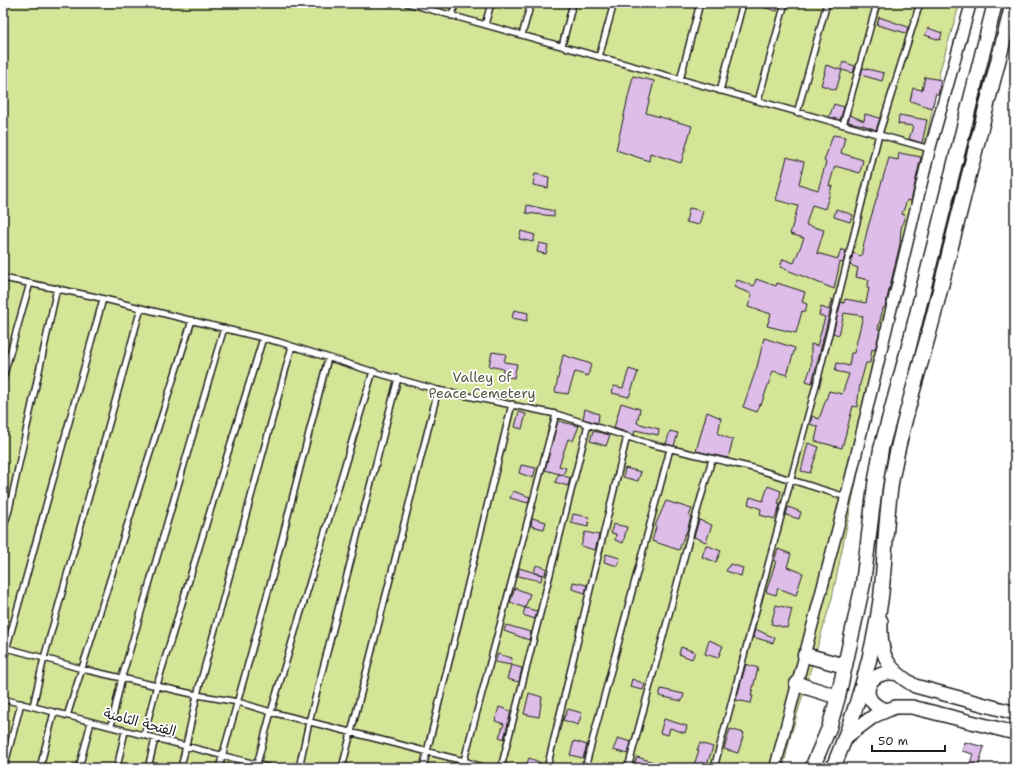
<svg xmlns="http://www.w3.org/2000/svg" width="1018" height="771" viewBox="0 0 1018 771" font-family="'Shantell Sans','Playpen Sans Arabic',sans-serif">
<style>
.green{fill:#d4e598;stroke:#78805a}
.building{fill:#debde9;stroke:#1c1c1c}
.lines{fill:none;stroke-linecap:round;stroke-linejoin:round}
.service-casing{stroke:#1c1c1c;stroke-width:8}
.minor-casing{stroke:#1c1c1c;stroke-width:13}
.tertiary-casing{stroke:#1c1c1c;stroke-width:16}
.secondary-casing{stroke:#1c1c1c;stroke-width:17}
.service{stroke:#fff;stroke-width:5}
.minor{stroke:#fff;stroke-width:10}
.tertiary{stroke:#fff;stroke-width:13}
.secondary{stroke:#fff;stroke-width:14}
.labels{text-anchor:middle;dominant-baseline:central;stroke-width:3.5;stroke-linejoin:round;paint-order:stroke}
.park-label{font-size:14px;fill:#535841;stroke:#fff}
.street-label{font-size:14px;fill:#1c1c1c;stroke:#fff}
</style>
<rect width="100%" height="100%" fill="#fff"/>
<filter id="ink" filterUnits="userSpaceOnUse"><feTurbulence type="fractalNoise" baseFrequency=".025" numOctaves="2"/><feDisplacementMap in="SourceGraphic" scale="8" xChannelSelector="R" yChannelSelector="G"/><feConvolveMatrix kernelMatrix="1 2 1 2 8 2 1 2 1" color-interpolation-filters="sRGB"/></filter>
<g filter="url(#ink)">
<path class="green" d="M3 3H960L940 70 917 187 832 598 790 738 783 768H3Z"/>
<path class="building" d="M756 3H779L777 11 755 5Z
M879 17 908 27 906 33 877 25Z
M928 28 942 33 940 40 925 35Z
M843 62 855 66 853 73 842 70 836 90 821 85 825 73H824L826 65 841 70Z
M863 68 884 73 882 81 861 75Z
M633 76 654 81 646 113 692 126 681 163 650 153 649 161 616 150Z
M925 77 941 80 938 95 936 93 932 108 910 101 913 88 922 90Z
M834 104 844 107 840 120 829 117Z
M865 114 880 118 876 130 863 125 848 122 850 115 864 121Z
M899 115 927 120 922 143 909 139 913 126 898 124Z
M833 135 845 137 841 153 863 160 860 173 835 166 829 186H832L825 209 812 205 806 225 824 230 817 253 838 259 841 249 846 251 843 263 840 262 834 289 780 267 783 259 794 263 804 238 790 234 798 206 776 200 787 157 804 162 799 184 818 190 826 162 824 161Z
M899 153 921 157 911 201 907 200 902 214 905 215 901 229 900 244 885 307 883 308 878 329 880 330 875 350 872 349 870 363H866L860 384 857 407 853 406 842 448 815 441 818 427 810 424 812 416 819 419 829 391 842 394 849 374 835 371 837 363 849 366 851 353H854L863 316 844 313 839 335 833 333 841 302 844 303 845 299 866 303 869 288H867L869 280 856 277 858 268 850 265 853 253 861 256 868 227 889 158 898 160Z
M535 174 549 177 548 188 533 185Z
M527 205 554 211V216L526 213Z
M689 208 703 211 699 225 686 222Z
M836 209 853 215 850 222 834 217Z
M521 231 535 235 533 242 519 239Z
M539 243 548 245 546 254 537 252Z
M756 279 776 286 777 283 805 292 802 302 807 304 805 312 802 311 796 333 767 326 771 314 748 307 752 294 734 287 737 280 754 286Z
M831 299 833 300 812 383 806 381 811 367V344L817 346 825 317 819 315 821 307 829 310Z
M514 310 528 313 527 321 512 318Z
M764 338 795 348 787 375 773 371 761 405 759 404 757 412 743 407 757 367Z
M492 352 506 354 504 362 517 364 514 378 502 376 503 369 489 366Z
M563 355 591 364 588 376 575 372 568 394 555 392Z
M629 369 638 372 629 397 612 393 614 386 623 388Z
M621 403 640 409 637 423 659 429 658 435 635 430 634 435 614 428Z
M585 409 599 414 598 423 583 419Z
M519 412 526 414 522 429 515 427Z
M707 412 721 418 718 434 733 440 728 458 696 451Z
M558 421 579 426 573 441 568 439 559 466 566 468 563 475 545 470Z
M593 431 610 435 606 446 590 441Z
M670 431 678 433 674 446 666 444Z
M808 443 819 447 810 473 801 471Z
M521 465 536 468 533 478 519 473Z
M625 468 641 472 638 481 623 477Z
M559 474 570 478 568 486 555 482Z
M768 486 781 491 778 504 780 505 775 519 760 515 761 509 748 504 750 497 763 501Z
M513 491 530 497 528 503 510 498Z
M666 501 692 509 689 516 691 517 686 534H685L679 550 652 541 656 527 655 526Z
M788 507 801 512 799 519 786 515Z
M573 514 589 517 588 527 571 523Z
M532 518 546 522 544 529 531 526Z
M699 520 712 525 706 542 694 537Z
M613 524 627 527 623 543 615 540 616 534 611 533Z
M585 532 599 535 595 550 581 546Z
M706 545 721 551 716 562 702 557Z
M778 549 791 554 787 567 803 573 796 595 778 588 776 595 766 592 776 561H774Z
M606 554 620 558 618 566 604 562Z
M730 564 743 568 741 576 726 571Z
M536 565 546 568 545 575 534 573Z
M519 568 542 575 541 581 518 576Z
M573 582 587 585 585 593 572 589Z
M515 588 530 594 525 608 510 602Z
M776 605 792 609 787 628 771 624Z
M525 608 537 611 535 619 523 615Z
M506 625 531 632 529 640 504 631Z
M755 629 775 638 773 643 753 637Z
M709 640 723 646 718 658 705 654Z
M681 647 695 652 692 659 679 654Z
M498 654 512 658 511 665 495 662Z
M746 664 758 668 751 696H753L751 703 736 700Z
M511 665 522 668 519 682 507 679Z
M632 679 645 684 643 690 630 687Z
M661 689 684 694 682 701 659 696Z
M529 693 542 697 539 717 524 714Z
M499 707 511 711 504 739 499 737 504 724 495 721Z
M568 709 582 713 578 725 563 720Z
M664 719 687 726 685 733 670 728 668 735 660 733Z
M730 729 744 733 738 753 724 749Z
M618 738 631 742 628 754 613 750Z
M574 741 587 745 583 758 570 755Z
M965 742 984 747 978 767 970 763 973 754 962 751Z
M700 743 713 747 706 768H693L699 750H697Z
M637 757 667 766V768H633Z
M529 758 544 764 543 768H525Z"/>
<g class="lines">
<defs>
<path id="service" d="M407 3 930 149
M452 16 455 3
M485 25 491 3
M522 35 531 3
M562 46 573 3
M599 57 614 3
M680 80 700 3
M720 91 743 3
M758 101 785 3
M797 113 827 3
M843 125 877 3
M3 278 92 296 279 342 377 373 438 390 556 414 650 444 753 468 846 497
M3 378 30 283
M3 529 9 510 57 288
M3 647 44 658 82 669 197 695 238 702 271 712 464 761 486 768
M3 661 103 299
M3 699 271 768
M33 706 44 658 141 308
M67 716 192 320
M111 726 122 677 224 328
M144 735 157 685 263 338
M4 768 21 703
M40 768 54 712
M79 768 91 722
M117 768 125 731
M148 768 155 739
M181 768 197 695 292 346
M219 768 273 574 328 358
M256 768 271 712 373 371
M299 768 309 722 398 378
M342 768 438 390
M423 768 512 404
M462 768 556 414
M501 768 588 424
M547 768 627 436
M585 768 670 449
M628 768 688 543 712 459 715 460
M714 768 819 374 879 134 920 3"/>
<path id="minor" d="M775 768 846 497 930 149 971 3"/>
<path id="tertiary" d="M881 621C880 655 885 668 915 686L1015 713
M888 710C856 704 865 667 898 674
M847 736 874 716 895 707H912L1015 733"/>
<path id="secondary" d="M805 655 845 666
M797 684 838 697
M812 768 829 728 838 697 863 584 875 485 881 449 909 346 995 3
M833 768C856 713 873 656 881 597 886 554 885 509 894 467 904 415 921 365 934 314 960 210 986 107 1013 3"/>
</defs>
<use href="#service" class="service-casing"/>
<use href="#minor" class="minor-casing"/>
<use href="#tertiary" class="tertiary-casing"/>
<use href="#secondary" class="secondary-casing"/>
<use href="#service" class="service"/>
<use href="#minor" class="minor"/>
<use href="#tertiary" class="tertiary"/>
<use href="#secondary" class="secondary"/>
</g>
</g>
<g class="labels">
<g class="park-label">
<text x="482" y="377">Valley of<tspan x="482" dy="16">Peace Cemetery</tspan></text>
</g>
<g class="street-label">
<text transform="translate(140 722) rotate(15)">الفتحة الثامنة</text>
</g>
</g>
<rect width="1018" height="771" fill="none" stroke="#fff" stroke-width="16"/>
<rect x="8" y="8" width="1002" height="755" fill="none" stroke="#1c1c1c" stroke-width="1.5" filter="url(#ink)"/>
<path d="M872 745v6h73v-6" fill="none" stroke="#1c1c1c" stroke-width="2"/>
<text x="878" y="745" font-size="12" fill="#1c1c1c" stroke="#ffffff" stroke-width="3" paint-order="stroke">50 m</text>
</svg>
